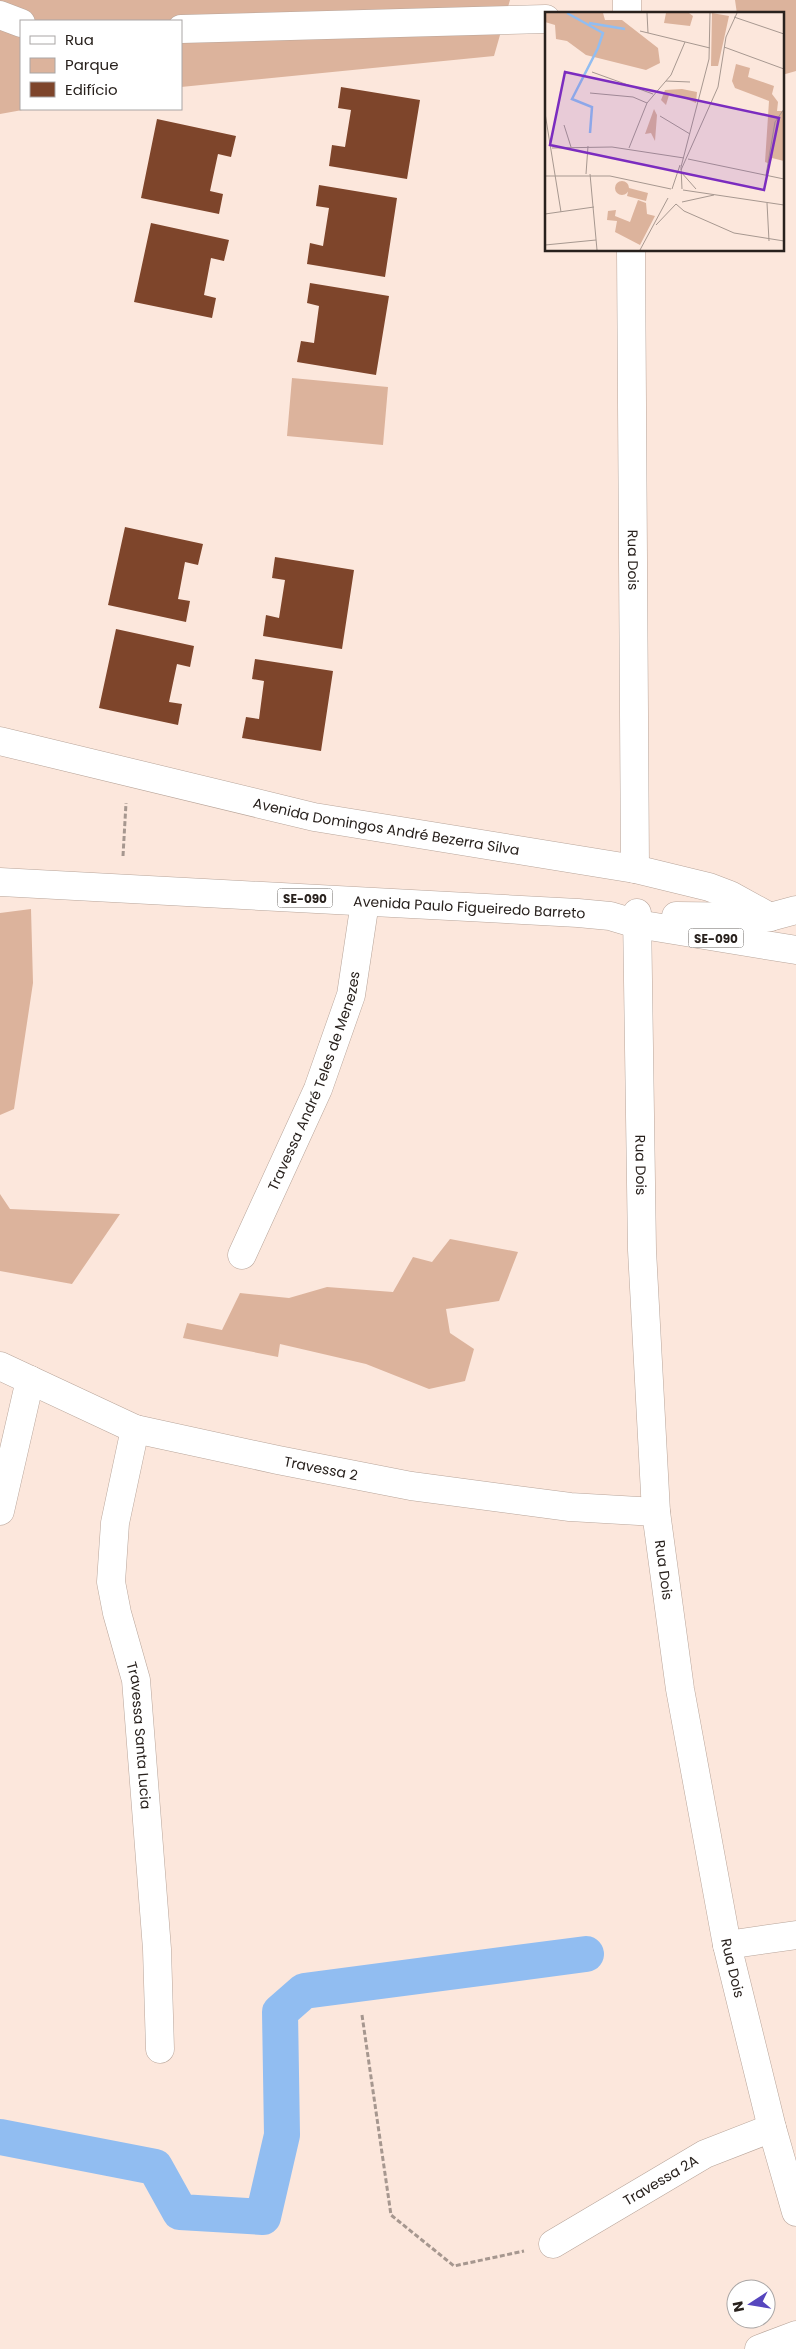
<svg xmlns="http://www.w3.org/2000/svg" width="796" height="2349" viewBox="0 0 796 2349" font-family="Poppins,sans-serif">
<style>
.green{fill:#dcb39c}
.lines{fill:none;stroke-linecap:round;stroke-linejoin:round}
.canal{stroke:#91bdf1;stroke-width:36}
.building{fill:#7e452b}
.street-casing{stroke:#b8a59a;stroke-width:29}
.primary-casing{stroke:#b8a59a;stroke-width:29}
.path{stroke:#a6978f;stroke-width:3;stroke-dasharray:5 2.5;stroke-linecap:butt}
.street{stroke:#fff;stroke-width:28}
.primary{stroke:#fff;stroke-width:28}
.labels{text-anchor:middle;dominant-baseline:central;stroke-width:5;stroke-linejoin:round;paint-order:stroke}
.shield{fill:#fff;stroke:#686461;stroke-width:1}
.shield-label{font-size:12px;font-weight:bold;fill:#28211d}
.street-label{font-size:14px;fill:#28211d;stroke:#fff}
.inset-river{fill:none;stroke:#91bdf1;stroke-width:2.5}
.inset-road{fill:none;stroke:#a79890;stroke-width:1}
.view{fill:#7b2cbf;fill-opacity:0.15;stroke:#7b2cbf;stroke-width:2.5}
.inset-edge{fill:none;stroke:#28211d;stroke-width:2.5}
</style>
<rect width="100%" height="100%" fill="#fce7dc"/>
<path class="green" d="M0 0H510L494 56 181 87V21H21V109H28L0 114Z
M735 0H796V71L782 75V14H737Z
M292 378 388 387 383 445 287 436Z
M31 909 33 983 14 1109 0 1115V913Z
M0 1194 10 1209 120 1214 72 1284 0 1271Z
M450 1239 518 1252 499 1301 446 1309 450 1333 474 1349 465 1381 429 1389 366 1364 280 1344 278 1357 183 1338 187 1323 222 1330 240 1293 289 1298 327 1287 393 1292 413 1257 432 1262Z"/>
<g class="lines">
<path class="canal" d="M0 2137 155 2167 180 2212 263 2217 282 2135 280 2012 304 1991 586 1954"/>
</g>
<path class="building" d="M341 87 420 100 407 179 329 166 332 145 345 147 351 110 338 108Z
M157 119 236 136 231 157 218 154 210 191 223 194 219 214 141 198Z
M319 185 397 198 385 277 307 264 310 243 323 246 329 208 316 206Z
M151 223 229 240 224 261 211 258 204 295 216 298 212 318 134 302Z
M310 283 389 296 376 375 297 362 301 341 314 343 319 306 307 303Z
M125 527 203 544 198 565 185 562 178 599 190 601 186 622 108 605Z
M275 557 354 570 342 649 263 636 266 615 279 618 285 580 272 578Z
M116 629 194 646 190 667 177 664 169 702 182 704 178 725 99 708Z
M255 659 333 671 321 751 242 738 246 717 259 719 264 681 252 679Z"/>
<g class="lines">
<defs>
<g id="street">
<path d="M627 14V0"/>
<path d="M0 15 21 23"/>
<path d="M181 29 546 19"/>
<path id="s1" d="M631 250 635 869"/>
<path id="s2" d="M0 741 314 817 635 869 709 887 730 895 770 917"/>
<path id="s3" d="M637 913 642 1250 656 1512 680 1689 727 1945 772 2128 796 2212"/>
<path id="s4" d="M242 1255 318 1089 351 995 365 902"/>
<path id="s5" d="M0 1366 135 1429 278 1460 411 1486 570 1507 656 1512"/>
<path id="s6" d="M135 1429 115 1523 111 1582 117 1613 136 1680 157 1949 160 2049"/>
<path d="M0 1511 30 1380"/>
<path d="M727 1945 796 1935"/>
<path id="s7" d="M553 2244 705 2154 772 2128"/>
<path d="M759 2349 796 2335"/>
</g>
<g id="primary">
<path id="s8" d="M0 882 578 913 610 916 637 924 796 950"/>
<path d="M676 916 770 917 796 910"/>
</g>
</defs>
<use href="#street" class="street-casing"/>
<use href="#primary" class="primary-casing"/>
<path class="path" d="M123 856 126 803
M362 2015 391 2215 454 2266 524 2251"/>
<use href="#street" class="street"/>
<use href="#primary" class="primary"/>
</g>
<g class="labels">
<g class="shield">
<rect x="277.5" y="888.5" width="55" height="19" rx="4"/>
<rect x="688.5" y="928.5" width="55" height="19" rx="4"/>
</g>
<g class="shield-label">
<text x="305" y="898">SE-090</text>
<text x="716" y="938">SE-090</text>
</g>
<g class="street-label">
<text stroke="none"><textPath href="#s1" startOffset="310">Rua Dois</textPath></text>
<text stroke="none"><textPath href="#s2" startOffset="396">Avenida Domingos André Bezerra Silva</textPath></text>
<text stroke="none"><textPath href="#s8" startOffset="470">Avenida Paulo Figueiredo Barreto</textPath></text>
<text stroke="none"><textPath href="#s4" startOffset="189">Travessa André Teles de Menezes</textPath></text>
<text stroke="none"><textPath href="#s3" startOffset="252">Rua Dois</textPath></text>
<text stroke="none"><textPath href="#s5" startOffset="339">Travessa 2</textPath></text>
<text stroke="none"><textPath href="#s3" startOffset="658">Rua Dois</textPath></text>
<text stroke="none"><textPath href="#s6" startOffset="312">Travessa Santa Lucia</textPath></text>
<text stroke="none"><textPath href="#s3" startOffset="1062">Rua Dois</textPath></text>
<text stroke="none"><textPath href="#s7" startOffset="125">Travessa 2A</textPath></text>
</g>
</g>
<g transform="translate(545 12)">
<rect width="239" height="239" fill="#fce7dc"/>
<path d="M0 1H58L60 8H77L113 36 115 51 101 58 41 43 22 29 11 27 10 13 0 10ZM121 1H144L148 4 145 14 119 11ZM167 1 184 4 173 54H166ZM191 52 205 56 203 65 229 74 227 82 233 90 232 99H239V149L227 146 225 152 220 150 224 89 190 76 187 69ZM137 77 152 80 151 91 129 82 124 83 121 93 116 88 120 78ZM109 97 112 103 110 129 106 121 100 122ZM70 176a7 7 0 1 1 14 0a7 7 0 1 1-14 0ZM84 176 103 181 101 189 82 184ZM93 188 101 191 102 202 110 204 95 233 70 220 72 209 62 208 63 199 71 198 70 204 85 210Z" fill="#dcb39c"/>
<path class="inset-river" d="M22 1 58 21 53 36 27 87 47 95 45 121M44 11 80 17"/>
<path class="inset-road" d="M102 1 103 21M189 5 239 22M95 19 165 36M179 35 239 57M47 60 108 82M121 69 145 70M45 81 88 85 102 91M0 101 16 200M115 104 145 122M19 113 26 135M7 136 67 135 139 146M84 136 102 91 126 63 140 30M143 147 239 167M136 158 173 75 181 25 192 1M136 160 151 177M41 162 43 134M45 162 52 238M221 163 230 110 239 97M0 164H65L126 177M127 177 135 153M137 177 136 155 164 47 165 1M138 178 239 193M137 190 169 183M222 191 224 229M131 192 139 199 189 221 239 229M0 202 49 195M111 213 131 192M0 233 51 228M95 238 123 186"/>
<path class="view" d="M20 60 234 106 219 178 5 133Z"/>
<rect width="239" height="239" class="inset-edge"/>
</g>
<rect x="20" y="20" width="162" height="90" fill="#ffffff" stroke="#a9a6a5"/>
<rect x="30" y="36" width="25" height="8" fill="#ffffff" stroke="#a9a6a5"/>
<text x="65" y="45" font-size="15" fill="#28211d">Rua</text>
<rect x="30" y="58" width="25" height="15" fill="#dcb39c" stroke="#a9a6a5"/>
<text x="65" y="70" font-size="15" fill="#28211d">Parque</text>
<rect x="30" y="82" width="25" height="15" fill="#7e452b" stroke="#a9a6a5"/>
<text x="65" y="95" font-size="15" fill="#28211d">Edifício</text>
<g transform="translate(751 2304) rotate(258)"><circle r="24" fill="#ffffff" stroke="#a9a6a5"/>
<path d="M0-4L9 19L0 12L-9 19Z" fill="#5646be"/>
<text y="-8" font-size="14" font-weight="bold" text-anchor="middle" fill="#28211d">N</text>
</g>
</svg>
